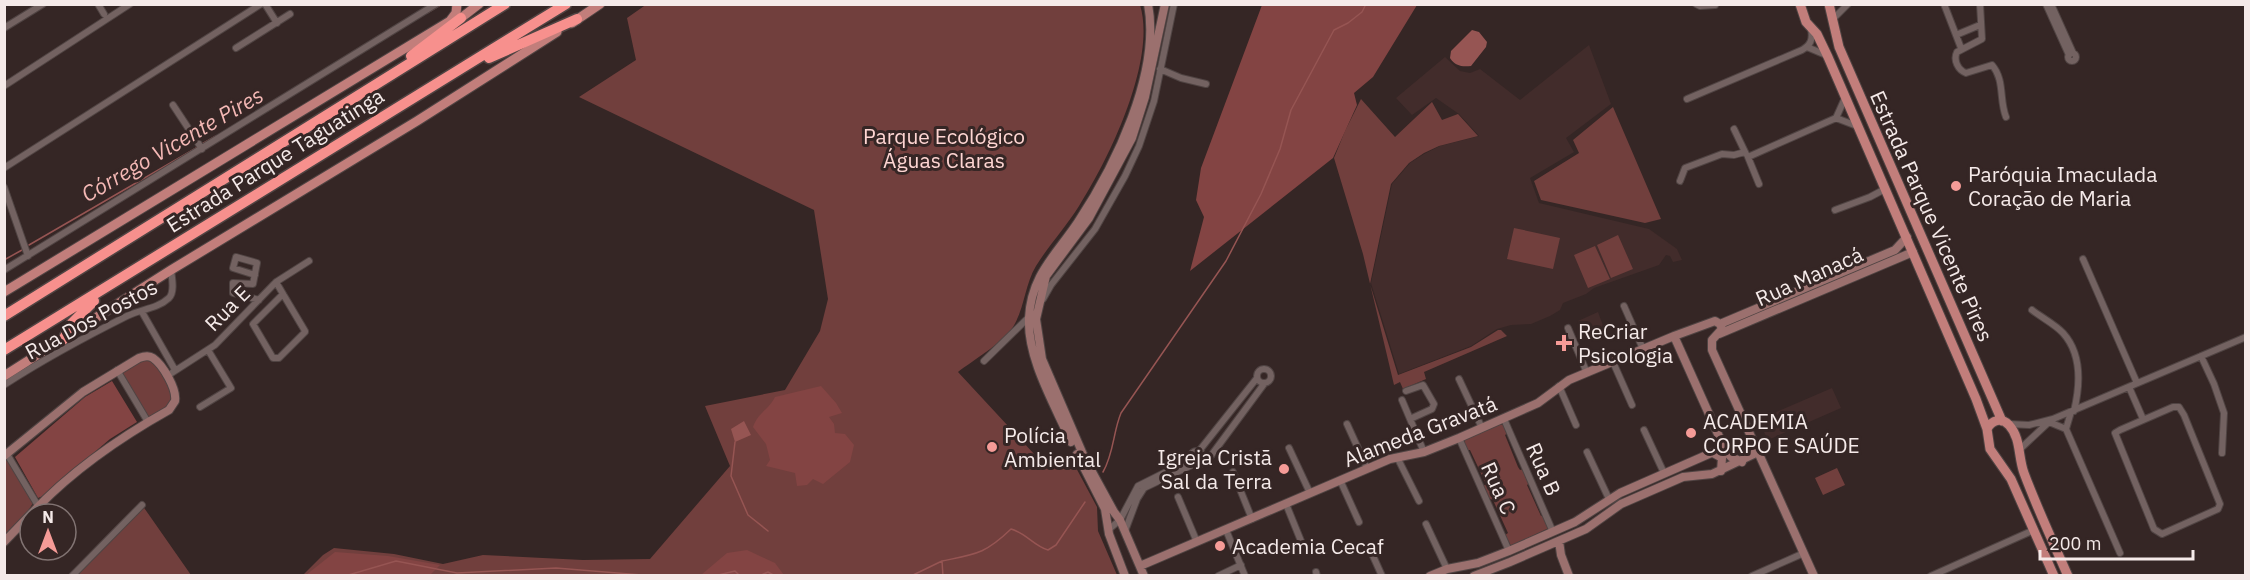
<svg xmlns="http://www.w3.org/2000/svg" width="2250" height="580" viewBox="0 0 2250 580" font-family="'IBM Plex Sans',sans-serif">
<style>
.built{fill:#422c2b}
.green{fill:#713f3d}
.forest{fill:#834443}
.water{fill:#965553}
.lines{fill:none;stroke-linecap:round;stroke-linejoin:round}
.stream{stroke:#965553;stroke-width:1.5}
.street-casing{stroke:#504443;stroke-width:8}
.secondary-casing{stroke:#504443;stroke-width:10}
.primary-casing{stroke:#504443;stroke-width:11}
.highway-casing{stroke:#504443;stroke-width:13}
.street{stroke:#736261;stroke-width:6}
.secondary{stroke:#9b706e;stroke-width:8}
.primary{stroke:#c27e7b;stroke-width:9}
.highway{stroke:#f7908d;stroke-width:10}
.poi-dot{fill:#f59b97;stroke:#352625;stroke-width:2}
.labels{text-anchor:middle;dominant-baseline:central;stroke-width:6;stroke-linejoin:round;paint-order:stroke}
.park-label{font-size:21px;fill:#fed5d2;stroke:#352625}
.street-label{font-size:21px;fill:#f5eae9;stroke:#352625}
.poi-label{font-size:21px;fill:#f5eae9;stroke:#352625;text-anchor:start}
.water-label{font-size:22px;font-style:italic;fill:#f4b8b5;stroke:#352625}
</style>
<rect width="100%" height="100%" fill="#352625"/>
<path class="built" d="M1589 45 1611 104 1566 138 1574 152 1530 178 1539 203 1649 229 1677 249 1682 260 1673 262 1670 256 1666 255 1659 265 1594 288 1586 294 1563 303 1560 310 1550 316 1531 324 1511 325 1497 329 1471 346 1399 374 1371 283 1392 184 1410 163 1424 154 1440 146 1479 136 1459 114 1436 98 1412 115 1396 98 1445 57 1460 71 1470 73 1480 69 1520 100Z
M1598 312 1604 328 1585 336 1578 321Z
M1832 388 1841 408 1768 440 1758 420Z"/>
<path class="green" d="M647 4 1140 5C1157 60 1109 159 1079 206 1066 227 1049 245 1036 266 1024 286 1025 310 1011 330 1002 343 972 361 958 372L1035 455 1074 464 1097 507 1098 531 1117 575 302 576 323 555 334 548 394 554 443 564 483 555 583 560 650 559 730 466 705 406 785 390 820 331 828 299 814 210 579 97 636 60 627 18Z
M1361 99 1395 137 1432 102 1442 120 1458 114 1478 136 1439 146 1424 153 1409 163 1391 184 1370 284 1398 375 1471 347 1498 330H1501L1507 336 1424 372 1426 379 1403 389 1400 382 1394 385 1363 254 1334 158 1345 131Z
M1613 107 1661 219 1645 223 1541 200 1534 181 1579 153 1573 140Z
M1514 228 1560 238 1553 269 1507 259Z
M1618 235 1633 269 1611 278 1597 245Z
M1595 246 1610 279 1588 288 1574 255Z
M142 357 155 362 173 393 170 405 149 417 145 416 122 373 123 371Z
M1500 424 1505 426 1508 433 1505 435 1518 467 1520 470 1524 469 1530 483 1527 485 1541 516 1544 515 1549 528 1511 546 1505 535 1508 533 1493 500 1488 498 1483 486 1486 484 1470 450H1467L1464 444 1465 439Z
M5 460 9 461 33 503 28 511 5 536Z
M1837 468 1845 485 1823 495 1815 478Z
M140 502 191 575 67 576Z"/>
<path class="forest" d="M1262 5H1417L1373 77 1354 93 1357 105 1333 158 1190 271 1204 217 1196 200 1201 168Z
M112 381 137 422 110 439 43 496 38 498 15 457 85 397Z
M821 386 836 403 842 413 829 417 834 424 835 433 845 434 854 445 850 462 823 484 813 479 807 485 797 486 795 473 766 466 770 460 766 444 753 427C759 411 767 412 775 397Z
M747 550 775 563 784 575H701L727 553Z
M335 552 388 556 440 565 430 575H306Z"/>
<path class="water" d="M1472 30 1479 32 1487 42 1486 47 1471 66C1462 67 1455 66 1450 58L1451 51Z
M744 421 751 435 735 442 731 429Z"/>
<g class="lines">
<path class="stream" d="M427 13 442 4
M202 144 216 136
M29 245 198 147
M4 260 22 250
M735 442 731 476 748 515 768 531
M1103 472C1114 453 1113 432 1121 413L1226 261 1261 194 1280 149 1291 110 1334 30 1348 23 1362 12 1366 4
M345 576 396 561 457 573 556 568 654 576
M714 576 735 571 740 576
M759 576 768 572 775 576
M827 576H830
M911 576 942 561
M943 576 942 561C976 554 985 554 1011 529 1026 533 1034 546 1048 550L1056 545 1085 502"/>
<defs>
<path id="street" d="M98 4 104 14
M265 4 277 23
M1696 4 1700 6 1715 5
M1944 4 1961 48
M1980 4 1982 39 1957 52C1953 60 1958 70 1966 73L1992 65C2005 80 1999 100 2006 117
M2046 4 2069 55
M2051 4 2073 53
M1833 19 1848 4
M4 28 43 4
M1956 35 1980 25
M1807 47 1826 55
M236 48 290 14
M2068 57a4 4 0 1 1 8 0a4 4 0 1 1-8 0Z
M1160 69 1181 78 1206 84
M4 86 130 4
M1687 99 1802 50C1811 45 1813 39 1811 29
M173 105 202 149
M1836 118 1845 98
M1734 129 1746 154
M4 168 261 4
M1680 181 1685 168 1722 154 1734 155 1745 152
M1759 184 1748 157 1836 118 1857 126
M4 187 28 256
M1835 210 1870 197 1885 189
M2083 259 2137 383
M4 270 436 4
M255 275 233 268 236 257 257 263 253 284 233 283V293L259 300
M276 282 283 294 305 331V332L279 358H273L253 324 283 294
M1043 299 1051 285 1095 229 1125 176 1139 146 1154 101 1174 4
M1624 306 1643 349
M2032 310C2041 317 2056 325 2063 333 2082 354 2080 386 2074 411
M142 312 175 370
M1568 328 1587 373
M2201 356 2214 384 2224 413 2222 453
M984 361 1029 317
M1613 362 1632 405
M1257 376a7 7 0 1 1 14 0a7 7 0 1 1-14 0Z
M117 370 148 422
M167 376 215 345 276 282 309 261
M1459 379 1482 428
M4 385C44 359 85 337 127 316 141 309 157 309 169 298 175 292 172 278 171 270
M1559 386 1576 425
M2129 387 2143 419
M1406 391 1423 385 1434 404 1432 409 1410 419
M1402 400 1424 452
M200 407 231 388 208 350
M2173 407H2179L2184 415 2220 504 2218 509 2162 534 2154 529 2115 433 2120 430Z
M1504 419 1553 532
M2049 422 2066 429 2120 553
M1347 424 1367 468
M2009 424 2029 425 2053 419 2246 337
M2066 429 2071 412
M1644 430 1664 473
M1459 438 1509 551
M1289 448 1310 493
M2019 450 2050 421
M1199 451 1257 378
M1190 458a7 7 0 1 1 14 0a7 7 0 1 1-14 0Z
M1587 452 1609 499
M7 454 43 514
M1397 457 1419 501
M1203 460 1210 457 1264 384
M1233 472 1252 519
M1340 480 1359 522
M1178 497 1197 542
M1286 504 1301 541
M1426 524 1447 569
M1108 530 1120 520 1138 486 1190 460
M1226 530 1245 576
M1125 531 1137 499 1144 488 1194 464
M1369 547 1382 576
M1316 572 1317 576
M72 576 142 505
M1218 576 1241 565
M1752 576 1804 553
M1931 576 2034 530"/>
<path id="secondary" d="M1720 324 1895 250 1907 237
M1719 334 1913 252
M1674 336 1726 452 1731 457 1742 462
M1071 442C1055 405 1027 359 1029 318 1031 275 1056 255 1078 222 1115 166 1161 73 1148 4
M1713 453 1722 458 1721 471
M1077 454 1105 509 1109 534 1125 576
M4 456 83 392 139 358C144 356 149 355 153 358 163 365 177 389 175 401L169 410C119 438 70 472 31 514
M1559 541 1561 555 1569 576
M4 542 30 515
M1140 566 1390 459 1424 452 1459 438 1538 403 1569 380 1674 336 1715 321 1720 324 1722 329 1712 340V350L1814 576
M1144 576 1120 520 1114 512 1085 459 1042 359 1036 319 1046 276 1089 218 1132 138 1145 97 1165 4
M1430 576 1447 569 1478 563 1509 551 1575 522 1620 493 1718 450 1721 441
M1474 576 1510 562 1586 529 1621 504 1683 477 1712 474 1754 454 1757 447"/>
<path id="primary" d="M1800 4 1806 22 1817 34 1828 57 1976 399 1987 429
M1829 4 1839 47 2002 421
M450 21 456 13 457 4
M572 23 600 4
M4 292 450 21 461 18 479 4
M4 376 171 270 417 121 557 32
M2054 576 2011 479 1990 449 1987 429C1992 420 2001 417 2009 425 2021 438 2018 457 2024 473 2037 508 2053 542 2068 576"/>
<path id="highway" d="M411 56 461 18
M489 58 577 19
M4 316 505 4
M63 340 72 323 94 301
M4 350 566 4"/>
</defs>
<use href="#street" class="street-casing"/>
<use href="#secondary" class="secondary-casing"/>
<use href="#primary" class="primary-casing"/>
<use href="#highway" class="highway-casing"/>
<use href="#street" class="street"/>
<use href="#secondary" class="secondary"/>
<use href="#primary" class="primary"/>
<use href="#highway" class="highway"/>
</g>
<g class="poi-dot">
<circle cx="1956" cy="186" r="6"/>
<path d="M1561 334h6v6h6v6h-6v6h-6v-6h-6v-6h6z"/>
<circle cx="1691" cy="433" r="6"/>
<circle cx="992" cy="447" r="6"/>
<circle cx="1284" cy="469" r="6"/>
<circle cx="1220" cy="546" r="6"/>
</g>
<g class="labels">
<g class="park-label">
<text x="944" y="136">Parque Ecológico<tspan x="944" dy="24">Águas Claras</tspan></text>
</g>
<g class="street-label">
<text transform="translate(275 160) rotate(-32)">Estrada Parque Taguatinga</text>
<text transform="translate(1932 216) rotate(66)">Estrada Parque Vicente Pires</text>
<text transform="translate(1809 276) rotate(-24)">Rua Manacá</text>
<text transform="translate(227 308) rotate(-45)">Rua E</text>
<text transform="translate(91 319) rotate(-28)">Rua Dos Postos</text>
<text transform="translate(1420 431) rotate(-21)">Alameda Gravatá</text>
<text transform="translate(1544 469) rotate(66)">Rua B</text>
<text transform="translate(1499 488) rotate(66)">Rua C</text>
</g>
<g class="poi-label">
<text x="1968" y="174">Paróquia Imaculada<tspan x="1968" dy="24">Coração de Maria</tspan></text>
<text x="1578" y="331">ReCriar<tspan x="1578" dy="24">Psicologia</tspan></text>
<text x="1703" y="421">ACADEMIA<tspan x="1703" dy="24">CORPO E SAÚDE</tspan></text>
<text x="1004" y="435">Polícia<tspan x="1004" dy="24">Ambiental</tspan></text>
<text x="1272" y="457" text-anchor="end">Igreja Cristã<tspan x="1272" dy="24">Sal da Terra</tspan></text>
<text x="1232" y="546">Academia Cecaf</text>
</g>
<g class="water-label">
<text transform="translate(172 144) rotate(-30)">Córrego Vicente Pires</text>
</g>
</g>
<rect width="2250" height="580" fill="none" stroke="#f5eae9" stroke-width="12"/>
<g transform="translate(48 532)"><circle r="28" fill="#352625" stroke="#827473" stroke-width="1.5"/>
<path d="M0-4.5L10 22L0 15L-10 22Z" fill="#f59b97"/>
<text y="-9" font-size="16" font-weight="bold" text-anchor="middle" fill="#f5eae9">N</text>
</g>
<path d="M2040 550v9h153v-9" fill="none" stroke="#f5eae9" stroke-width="3"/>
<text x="2049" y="550" font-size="18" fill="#f5eae9" stroke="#352625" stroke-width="4.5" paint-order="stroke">200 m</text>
</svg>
